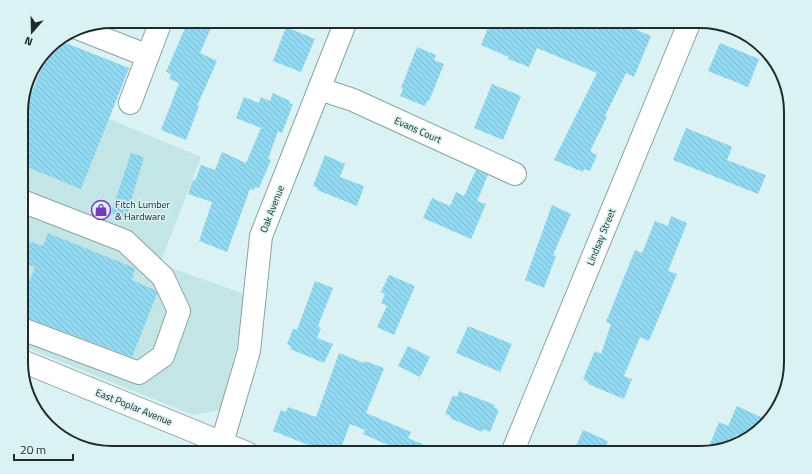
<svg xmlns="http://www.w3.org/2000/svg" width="812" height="474" viewBox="0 0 812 474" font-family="'Titillium Web',sans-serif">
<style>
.built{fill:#c4e5e6}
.building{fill:url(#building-back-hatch)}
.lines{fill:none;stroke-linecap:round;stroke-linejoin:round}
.minor-casing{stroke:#8ba2a3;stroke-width:24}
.minor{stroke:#fff;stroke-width:22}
.labels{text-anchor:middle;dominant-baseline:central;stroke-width:3;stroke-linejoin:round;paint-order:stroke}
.street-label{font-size:10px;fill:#222b2b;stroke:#daf2f3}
.poi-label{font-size:10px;fill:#222b2b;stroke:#daf2f3;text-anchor:start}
.rim{fill:none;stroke:#222b2b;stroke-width:2}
</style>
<defs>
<pattern id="building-back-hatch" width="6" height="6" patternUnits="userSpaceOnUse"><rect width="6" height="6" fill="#91d9f0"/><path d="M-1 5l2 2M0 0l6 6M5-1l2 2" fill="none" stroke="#7dbace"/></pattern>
</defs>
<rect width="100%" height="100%" fill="#daf2f3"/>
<path class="built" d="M58 40 129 68 109 119 201 157 160 264 250 296 220 410 193 415 22 346V100L30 71 52 44Z"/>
<path class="building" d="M188 21H214L200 53 217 61 197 106H199L186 140 161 130 179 83 169 79 171 74 166 72Z
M491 21H616L651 36 634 77 626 73 605 116 607 117 591 149V152L597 155 590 171 584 169 583 172 554 160 597 73 537 48 529 67 508 59 509 57 481 45Z
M286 27 315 39 301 72 273 61Z
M58 40 129 68 81 189 22 165V118L51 45Z
M720 43 759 59 748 87 708 71Z
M417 47 436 55 434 60 444 64 429 101H427L425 106 400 96 403 89 401 88Z
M492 84 521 96 503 140 474 128Z
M273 93 290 101 289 103 293 104 282 133 278 131 268 159 271 160 259 188 255 187 254 190 250 189 227 252 199 241 212 202 188 194 193 180 195 181 201 165 215 170 222 152 246 163 261 128 236 118 244 97 259 103 261 97 270 101Z
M686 128 726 144 732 147 727 160 766 175 758 194 673 160Z
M131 153 144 157 126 218 111 213Z
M325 155 345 164 340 177 364 186 357 206 317 190 318 188 313 186Z
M476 170 488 175 477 201 486 204 471 239 423 218 432 198 450 206 456 192 464 196Z
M552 205 571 214 553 255 556 256 544 288 525 280Z
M671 216 687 223 668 271 677 274 649 341 640 337 624 376 632 379 624 399 588 384V382L583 379 595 351 601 354 611 324 606 322 635 250 642 253 655 221 668 226Z
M48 233 135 268 132 280 155 290 157 294 132 357 22 316V299L35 267 22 263V239L43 246Z
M389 275 415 286 394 335 377 327 387 306 381 303 385 294 381 292Z
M315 281 333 288 318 326 321 328 317 338 333 344 324 363 290 349 291 346 287 344 293 329 297 330Z
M468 326 512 344 500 372 456 353Z
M408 346 430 357 420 377 398 366Z
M339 353 364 363 365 361 384 368 366 413 411 432 408 438 444 453H406L363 434 365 430 350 424 339 453 317 446 316 448 273 431 281 410 286 412 288 407 316 417Z
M459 391 495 405 494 407 499 410 490 432 483 429 482 432 450 418 451 416 445 414 453 395 457 397Z
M737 406 767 420 747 440 736 435 732 445 721 448 710 444 719 422 728 426Z
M583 430 608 441 603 453H573Z"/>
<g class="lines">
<defs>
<path id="minor" d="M77 28 148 56
M320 89 353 100 515 174
M130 103 161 21
M22 201 125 241 163 277 179 311 163 356 139 373 22 329
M22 361 247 453
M219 453 249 351 261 236 346 21
M512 453 690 21"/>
</defs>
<use href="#minor" class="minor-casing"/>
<use href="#minor" class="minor"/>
</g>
<defs>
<symbol id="shop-ring" viewBox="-11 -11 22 22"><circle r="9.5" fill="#daf2f3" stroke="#733eb5" stroke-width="1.5"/><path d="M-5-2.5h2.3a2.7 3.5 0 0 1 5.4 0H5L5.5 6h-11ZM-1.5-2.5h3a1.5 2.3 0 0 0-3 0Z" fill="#733eb5"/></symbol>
</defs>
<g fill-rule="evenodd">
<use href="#shop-ring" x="90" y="199" width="22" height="22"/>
</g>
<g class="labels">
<g class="street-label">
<text transform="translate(418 130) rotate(24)">Evans Court</text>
<text transform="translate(272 209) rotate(-69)">Oak Avenue</text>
<text transform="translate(601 237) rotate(-68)">Lindsay Street</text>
<text transform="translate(134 407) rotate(22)">East Poplar Avenue</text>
</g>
<g class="poi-label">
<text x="115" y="204">Fitch Lumber<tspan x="115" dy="12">&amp; Hardware</tspan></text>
</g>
</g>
<path d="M0 0H812V474H0ZM112 28H700A84 84 0 0 1 784 112V362A84 84 0 0 1 700 446H112A84 84 0 0 1 28 362V112A84 84 0 0 1 112 28Z" fill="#daf2f3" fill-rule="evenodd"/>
<path class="rim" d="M112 28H700A84 84 0 0 1 784 112V362A84 84 0 0 1 700 446H112A84 84 0 0 1 28 362V112A84 84 0 0 1 112 28Z"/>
<g transform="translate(32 32) rotate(200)" stroke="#daf2f3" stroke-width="3" paint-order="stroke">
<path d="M0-3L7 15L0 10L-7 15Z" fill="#222b2b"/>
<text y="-6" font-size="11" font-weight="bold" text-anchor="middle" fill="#222b2b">N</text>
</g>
<path d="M14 454v6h59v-6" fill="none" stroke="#222b2b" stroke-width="2"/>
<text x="20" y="454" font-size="12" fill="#222b2b" stroke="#daf2f3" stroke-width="3" paint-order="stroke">20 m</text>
</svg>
